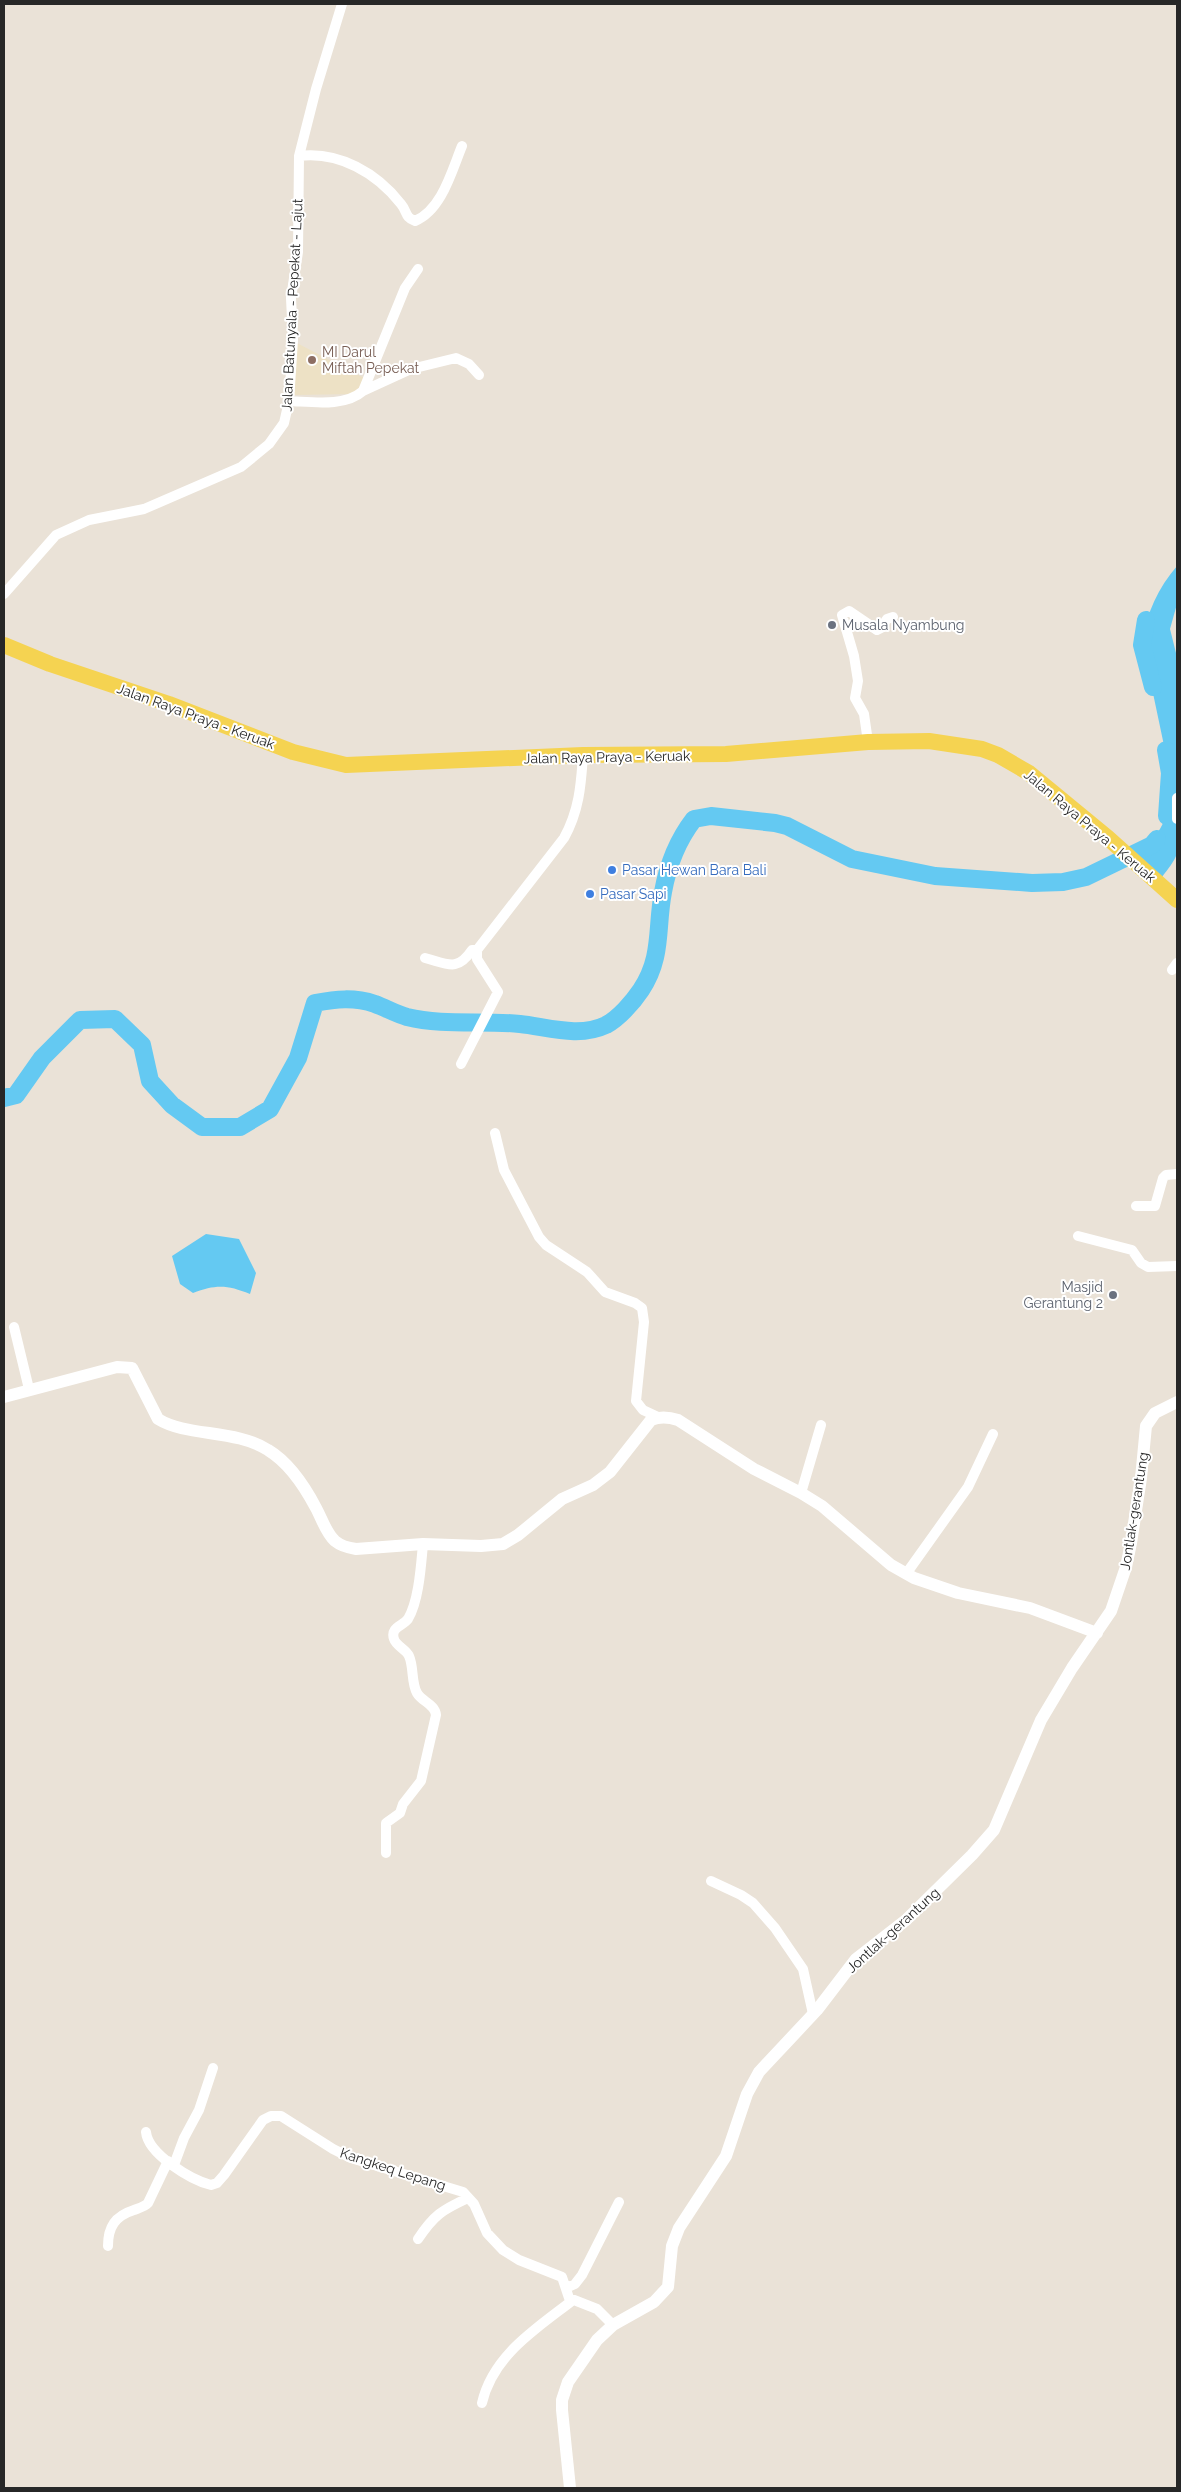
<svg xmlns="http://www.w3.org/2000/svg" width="1181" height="2492" viewBox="0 0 1181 2492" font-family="Raleway,sans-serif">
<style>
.education{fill:#ede1c5}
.water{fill:#64c9f2}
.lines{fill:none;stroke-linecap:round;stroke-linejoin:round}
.river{stroke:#64c9f2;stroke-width:18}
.minor{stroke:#fff;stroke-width:10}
.tertiary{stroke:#fff;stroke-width:12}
.primary{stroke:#f5d351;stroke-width:16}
.education-dot{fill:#8d6e63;stroke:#fff;stroke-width:2}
.worship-dot{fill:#6b7280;stroke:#fff;stroke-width:2}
.shop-dot{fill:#3f7fe0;stroke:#fff;stroke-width:2}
.labels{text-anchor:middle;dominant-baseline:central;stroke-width:4;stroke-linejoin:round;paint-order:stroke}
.street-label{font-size:14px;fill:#272727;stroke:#fff}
.education-label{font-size:14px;fill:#785e54;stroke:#fff;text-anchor:start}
.worship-label{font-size:14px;fill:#5b616d;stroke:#fff;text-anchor:start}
.shop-label{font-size:14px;fill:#366cbe;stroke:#fff;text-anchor:start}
</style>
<rect width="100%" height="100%" fill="#eae2d7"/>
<path class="education" d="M295 342 364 378 356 394 294 395Z"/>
<path class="water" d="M1177 566V604L1170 629 1177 657V813C1173 825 1181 840 1177 853 1175 861 1167 870 1162 877L1135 854C1167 832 1170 811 1170 774L1142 641C1147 613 1158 588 1177 566Z
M206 1234 239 1239 256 1273 250 1294C228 1285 216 1284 193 1293L180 1284 172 1256Z"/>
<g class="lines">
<path class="river" d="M1146 620 1142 645 1153 687
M1166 750 1170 773 1167 816
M4 1098 16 1095 42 1058 80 1020 115 1019 142 1045 150 1081 172 1105 202 1127H240L270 1109 298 1058 315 1003C336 999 354 997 375 1004 386 1008 396 1014 407 1017 444 1026 482 1020 520 1024 548 1027 579 1038 606 1025 619 1018 633 1002 641 990 663 957 656 928 663 892 668 864 677 841 694 819L711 816 775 823 787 826 852 859 935 876 1032 883 1063 882 1086 877 1152 845 1157 839"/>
<path class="minor" d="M299 156C339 151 377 173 401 204 407 211 405 218 415 221 442 210 452 170 462 146
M363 391 411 369 456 358 469 364 479 375
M289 401C313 402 345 407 363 391L405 288 418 269
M4 594 56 535 89 520 144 509 241 467 269 444 284 423 289 401 293 340 291 298 298 252 299 156 316 89 342 4
M868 742 864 714 855 698 858 681 854 656 842 615 849 611 877 630 881 628 887 619 893 617
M1177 798V819
M425 958C448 964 457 972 472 950H477
M1172 970 1177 963
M461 1064 498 992 477 959V950L564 838C579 811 581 786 583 755
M495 1133 504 1170 539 1237 546 1245 587 1272 605 1292 635 1303 642 1308 644 1322 636 1401 643 1410 658 1417
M1136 1206H1155L1163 1178 1166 1175 1177 1174
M1078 1236 1132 1250 1141 1263 1148 1267 1177 1266
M14 1327 29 1389
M801 1493 821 1425
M906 1574 968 1487 993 1434
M386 1853V1823L400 1813 403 1804 421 1781 436 1715C435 1704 422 1702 417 1693 411 1682 414 1667 409 1656 406 1649 396 1646 394 1639 390 1627 403 1626 408 1619 419 1601 421 1565 423 1544
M711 1881 741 1895 753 1903 775 1928 803 1969 813 2014
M146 2132C148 2154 191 2180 211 2185L217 2183 224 2175 263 2120 271 2116H281L333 2149 351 2158 463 2192 474 2204 487 2233 503 2250 519 2260 562 2277 569 2298 597 2309 613 2325
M174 2165 184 2138 199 2110 213 2068
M418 2239C434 2215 442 2210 468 2198
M108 2246C108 2227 115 2216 134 2210 139 2208 144 2207 148 2203L168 2161
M566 2288 575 2284 582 2275 619 2202
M482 2403C493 2355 536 2329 573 2300"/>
<path class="tertiary" d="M4 1397 117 1367 132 1368 158 1419C187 1437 235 1429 268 1450 288 1462 305 1487 316 1508 322 1519 326 1533 335 1541 341 1546 349 1548 356 1549L423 1544 481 1546 503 1544 518 1535 562 1499 593 1485 610 1472 651 1420C660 1416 669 1417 678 1420L754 1469 801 1493 822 1506 891 1565 914 1578 958 1593 1030 1608 1097 1633
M570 2488 562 2410V2400L568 2382 597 2340 613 2325 654 2302 668 2287 672 2246 679 2228 726 2156 747 2094 759 2072 817 2010 856 1959 906 1920 972 1855 994 1830 1041 1720 1072 1668 1111 1611 1126 1567 1131 1543 1141 1478 1146 1426 1155 1413 1177 1402"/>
<path class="primary" d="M4 645 50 664 169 704 293 752 346 765 583 755 726 754 868 742 929 741 982 749 998 755 1029 773 1108 838 1177 900"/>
</g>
<circle class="education-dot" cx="312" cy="360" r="5"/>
<g class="worship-dot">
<circle cx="832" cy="625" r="5"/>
<circle cx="1113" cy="1295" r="5"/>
</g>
<g class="shop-dot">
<circle cx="612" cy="870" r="5"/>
<circle cx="590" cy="894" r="5"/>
</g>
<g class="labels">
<g class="street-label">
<text transform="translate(292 305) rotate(-87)">Jalan Batunyala - Pepekat - Lajut</text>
<text transform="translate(196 716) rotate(20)">Jalan Raya Praya - Keruak</text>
<text transform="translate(607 757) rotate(-1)">Jalan Raya Praya - Keruak</text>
<text transform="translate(1090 826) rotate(40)">Jalan Raya Praya - Keruak</text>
<text transform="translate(1134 1511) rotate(-81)">Jontlak-gerantung</text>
<text transform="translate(893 1930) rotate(-42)">Jontlak-gerantung</text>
<text transform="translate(393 2169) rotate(18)">Kangkeq Lepang</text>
</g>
<g class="education-label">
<text x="322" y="352">MI Darul<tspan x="322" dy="16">Miftah Pepekat</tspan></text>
</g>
<g class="worship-label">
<text x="842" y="625">Musala Nyambung</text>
<text x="1103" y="1287" text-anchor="end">Masjid<tspan x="1103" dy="16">Gerantung 2</tspan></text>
</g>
<g class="shop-label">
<text x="622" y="870">Pasar Hewan Bara Bali</text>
<text x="600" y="894">Pasar Sapi</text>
</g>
</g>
<rect width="1181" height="2492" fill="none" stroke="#272727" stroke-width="10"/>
</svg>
